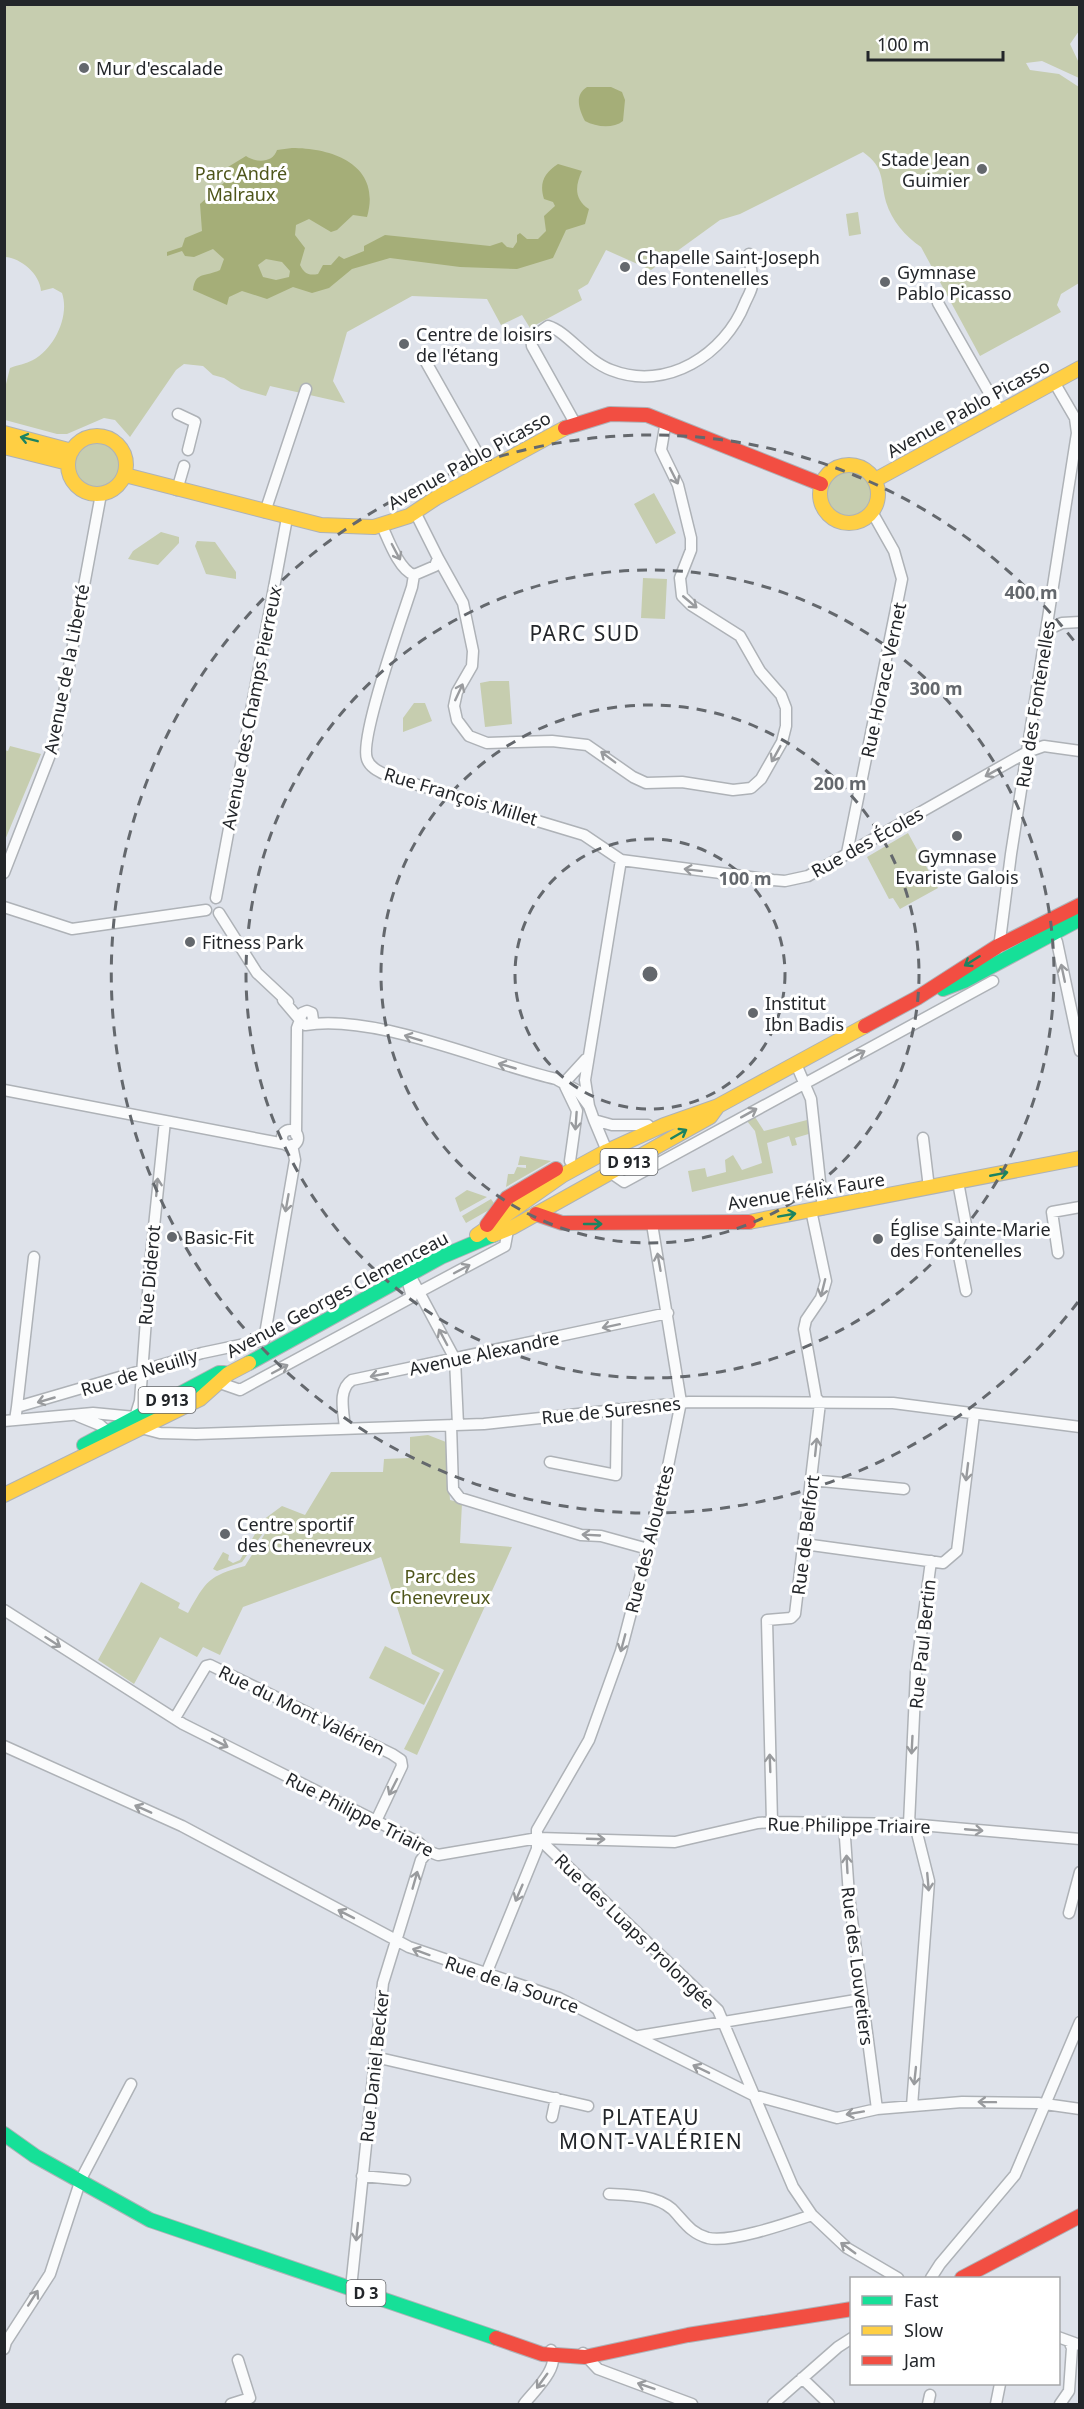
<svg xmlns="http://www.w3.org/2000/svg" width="1084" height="2409" viewBox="0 0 1084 2409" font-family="'Noto Sans',sans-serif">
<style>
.green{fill:#c6cdaf}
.water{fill:#a5ae78;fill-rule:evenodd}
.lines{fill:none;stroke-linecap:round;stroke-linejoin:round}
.street-casing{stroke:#aeb2b7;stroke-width:13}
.fast-casing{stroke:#aeb2b7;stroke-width:16}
.slow-casing{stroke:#aeb2b7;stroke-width:16}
.jam-casing{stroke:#aeb2b7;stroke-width:16}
.street{stroke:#fafbfc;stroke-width:10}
.fast{stroke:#16e098;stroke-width:14}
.slow{stroke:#ffcf43;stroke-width:14}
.jam{stroke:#f24e42;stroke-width:14}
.oneway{stroke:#1c8361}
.oneway2{stroke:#999b9e}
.ring{fill:none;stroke:#64686d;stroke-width:3;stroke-dasharray:10 8}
.poi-dot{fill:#64686d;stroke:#fff;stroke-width:2}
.labels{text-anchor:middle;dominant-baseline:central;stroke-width:6;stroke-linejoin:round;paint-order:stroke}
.shield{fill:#fff;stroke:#65676a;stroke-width:1.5}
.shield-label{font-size:16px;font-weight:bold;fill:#23262a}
.poi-label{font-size:18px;fill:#23262a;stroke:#fff;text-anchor:start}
.park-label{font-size:18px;fill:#4e551a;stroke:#fff}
.street-label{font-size:18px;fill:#23262a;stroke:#fff}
.quarter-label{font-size:21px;letter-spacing:1.5px;fill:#23262a;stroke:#fff}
.centre{fill:#64686d;stroke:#fff;stroke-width:3}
.ring-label{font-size:18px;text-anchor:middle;font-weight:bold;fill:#64686d;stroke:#fff;stroke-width:6;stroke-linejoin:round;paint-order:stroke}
</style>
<rect width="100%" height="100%" fill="#dee2ea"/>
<path class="green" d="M5 5H1079V31L1070 44 1079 63V78L1042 61 1026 63 1030 70 1059 74 1079 87V283L1061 294 1057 305 1061 312 980 356 921 247C905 236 892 221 886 202 880 179 885 168 863 152L740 214 720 220 651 270 606 250 588 284 578 290 582 300 530 328 522 315 501 325 487 299 412 296 347 332 333 381 345 403 270 386 266 396 241 389 224 378 213 375 203 366 184 364 176 370 130 437 115 420 104 418 67 434H57L5 420V388L10 368C17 365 26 364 33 360 54 349 70 316 62 293L53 288 41 291C40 274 21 258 5 257Z
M858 212 861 234 849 236 846 214Z
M72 465a25 25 0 1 1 50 0a25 25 0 1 1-50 0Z
M825 493a24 24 0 1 1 48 0a24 24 0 1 1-48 0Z
M654 493 676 533 656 544 634 504Z
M161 532 179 537V543L158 565 128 559 133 551Z
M197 541 215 542 236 572V579L206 574 195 546Z
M643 578 667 579 665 619 641 618Z
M490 681H509L512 724 485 727 480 683Z
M414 703H425L432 721 403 732V718Z
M10 746 41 754 5 840V750L8 751Z
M908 833 938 888 900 909 893 898 889 899 867 857Z
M755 1117 764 1131 811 1119 812 1133 795 1138 797 1145 792 1146 789 1136 767 1143 773 1173 692 1192 688 1171 705 1168 707 1177 726 1172 725 1160 733 1155 742 1170 762 1163 755 1131 747 1121Z
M520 1156 551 1161 506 1187 508 1174H514L517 1167 526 1168V1165H518Z
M467 1190 487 1197 460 1212 455 1198Z
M491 1199 496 1206 466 1223 462 1216Z
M428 1435 446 1442 450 1500 462 1503 460 1543 512 1547 417 1755 404 1749 444 1670 412 1654 381 1557 243 1607 220 1655 203 1647 197 1657 160 1637 134 1684 98 1660 141 1582 180 1603 178 1608 188 1613C206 1581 208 1576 245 1566L277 1514 242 1562 217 1571 213 1569 223 1552 229 1555 228 1560 233 1563 240 1560 263 1520 282 1506 305 1515 331 1472H383L384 1459 410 1458V1437Z
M385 1646 440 1673 424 1705 369 1678Z"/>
<path class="water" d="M587 87H611L622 92 625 100 623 121C613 129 596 127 585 121 579 109 574 95 587 87Z
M292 148C333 148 382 165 367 217L353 215 337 230 331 232 309 219 296 225 295 235 305 248 300 265C304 273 308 276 318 274L323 265H331L339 256 344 259 364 251V246L385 235 490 246 502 242 507 247 513 248 517 242V235L520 233 527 239H538L546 231 544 216 555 206 553 202 544 199C539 183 544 173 558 164L582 171C575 186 574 199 589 209L585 224 566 230 553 258 517 269 460 267 390 258 352 269 329 288 312 293 293 287 267 299 242 291 229 297 227 305 193 290C195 271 206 277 220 270L224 259 213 249 194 257 185 256 182 251 167 256V252L182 247 185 238 202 231 200 204 227 180 228 167 246 156C256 163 273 163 277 150ZM266 259 282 262 290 271 289 277 276 280 263 277 258 265Z"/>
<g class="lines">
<defs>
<path id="street" d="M938 303 1000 412
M422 355 487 470
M178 414 195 422 188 450
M575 423 532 346 531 338 548 326C568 332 585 360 611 370 667 392 725 354 745 303 747 298 751 292 752 286 753 276 750 264 749 254
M177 490 184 466
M265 512 306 389
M382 526C388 539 399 570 414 575
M438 558 463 603 473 651 472 666 457 692 454 706 457 720 469 736 487 743 552 741 587 745 633 777 646 783 682 782 733 790 751 788 761 779 782 742 786 726V708L781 695 760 671 740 636 691 605 682 596 680 578 691 550V538L678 485 661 450 666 421
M414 575 412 587C403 615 359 738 367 759 370 768 380 772 388 776L584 835 621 860 773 880 785 881 808 876 1027 752 1044 746 1080 751
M414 575 435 566 438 558 415 512
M1047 630 1062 623 1080 622
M847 853 902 579 894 551 872 512
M621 860 585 1080 589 1106 594 1120 612 1125H648
M4 873 55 742 101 494
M216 898 287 518
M4 907 72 929 206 910
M219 913 257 973 288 1002
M1051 929 1057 942 1080 1051
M999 948 1011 854 1077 433 1075 418 1054 382
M283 1000 300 1020 297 1028 296 1135
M311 1023 313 1020 312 1013 307 1011 302 1013 300 1020 305 1025C375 1013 485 1063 556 1079L578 1091 589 1106
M796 1064 811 1099 823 1209
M564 1083 586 1059
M565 1086 577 1111 570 1161
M4 1090 285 1144
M594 1120 607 1151
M165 1121 150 1265 140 1401 135 1417 141 1428 160 1433 196 1434 484 1424 689 1402 893 1403 1080 1427
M282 1138a8 8 0 1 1 16 0a8 8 0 1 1-16 0Z
M923 1138 929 1188
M611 1173 624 1182 993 981
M958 1182 966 1225 957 1246 966 1291
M1058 1253 1052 1212 1080 1207
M411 1277 455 1359 458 1425
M419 1292 505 1246 508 1230
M264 1340 295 1160 292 1145
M220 1383 240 1390 412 1297 406 1276
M17 1407 34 1257
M78 1416 100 1425 111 1435
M15 1420 17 1407 202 1353 264 1340
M4 1421 93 1413 135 1417
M451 1425 453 1489 460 1498 581 1535 601 1536 648 1549
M345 1429C344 1412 337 1390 352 1380L668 1313
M550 1462 616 1475 617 1409
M811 1480 904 1489
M804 1544 943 1563 957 1551 974 1414
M4 1610 183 1724 418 1842 428 1851 438 1855 538 1838 675 1842 758 1823 772 1822 909 1824 1080 1839
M175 1718 206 1666 210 1665 392 1754 401 1760 402 1766 376 1821
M4 1746 182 1826 409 1947 559 1998 753 2095 837 2118 877 2109 962 2102 1038 2103 1080 2109
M772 1822 767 1620 791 1618 795 1614 820 1403 816 1397 804 1329 806 1320 821 1298 826 1281 811 1210
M844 1823 849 1896 877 2109
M909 1824 916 1672 931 1561
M538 1838 718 2010 793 2187 812 2215 847 2248 898 2278
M1069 1913 1080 1872
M486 1974 537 1849V1830L589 1740 621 1651 664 1486 681 1402 652 1224
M639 2036 862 1999
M375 2057 588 2106
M912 2106 929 1881 915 1825
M552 2117 556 2098
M362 2176 405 2180
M609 2194C629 2195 656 2195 672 2209 684 2221 690 2233 708 2238 731 2243 788 2223 812 2215
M931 2278 940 2264 1015 2175 1080 2022
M351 2288 383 1983 421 1860 428 1851
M1058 2337 1080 2345
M4 2349 6 2342 50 2274 81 2179 131 2084
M583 2353 598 2369 692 2404
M802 2378 829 2404
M231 2404 250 2398 238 2360
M524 2404C534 2391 561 2367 551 2350
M773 2404 838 2347 852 2338
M928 2404 930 2395
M996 2404 1000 2384
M1060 2404 1069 2391 1072 2348 1069 2341"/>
<path id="fast" d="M943 989 964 981 1080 919
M249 1363 441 1257 493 1235
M84 1445 219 1373H224
M4 2134 35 2156 150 2220 496 2338"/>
<path id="slow" d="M4 433 72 451
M68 465a29 29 0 1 1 58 0a29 29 0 1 1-58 0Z
M4 447 68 463
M820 494a29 29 0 1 1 58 0a29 29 0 1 1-58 0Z
M125 475 321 525 374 527 409 516 436 498 565 428
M875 480 1080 368
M749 1222 1080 1158
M477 1235 563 1175 607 1151 664 1125 718 1106 865 1026
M493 1235 513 1227 710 1117 718 1106
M4 1495 200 1399 228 1374 249 1363"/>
<path id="jam" d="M565 428 610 414 647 415 821 484
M865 1026 917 998 998 946 1080 905
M536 1214 562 1223 749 1222
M487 1225 507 1198 556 1169
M962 2278 1080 2216
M496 2338 542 2354 585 2357 688 2335 852 2309"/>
</defs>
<use href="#street" class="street-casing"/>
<use href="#fast" class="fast-casing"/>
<use href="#slow" class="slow-casing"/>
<use href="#jam" class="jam-casing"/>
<use href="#street" class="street"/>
<use href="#fast" class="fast"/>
<use href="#slow" class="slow"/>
<use href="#jam" class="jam"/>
</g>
<defs><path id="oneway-shaft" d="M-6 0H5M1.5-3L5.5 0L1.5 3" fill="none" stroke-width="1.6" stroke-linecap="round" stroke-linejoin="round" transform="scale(1.5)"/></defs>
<g class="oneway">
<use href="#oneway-shaft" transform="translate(29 439) rotate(-166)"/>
<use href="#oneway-shaft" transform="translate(972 961) rotate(148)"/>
<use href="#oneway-shaft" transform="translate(679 1134) rotate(-30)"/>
<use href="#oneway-shaft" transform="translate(999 1174) rotate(-11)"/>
<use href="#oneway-shaft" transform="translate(787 1215) rotate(-10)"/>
<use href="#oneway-shaft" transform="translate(593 1224)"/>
</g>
<g class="oneway2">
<use href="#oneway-shaft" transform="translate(674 476) rotate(63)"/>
<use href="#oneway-shaft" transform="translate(396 552) rotate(62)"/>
<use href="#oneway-shaft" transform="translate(690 602) rotate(40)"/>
<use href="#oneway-shaft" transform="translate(459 692) rotate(-65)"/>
<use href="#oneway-shaft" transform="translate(776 754) rotate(119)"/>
<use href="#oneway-shaft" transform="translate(608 757) rotate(-143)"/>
<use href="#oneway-shaft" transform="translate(993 772) rotate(151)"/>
<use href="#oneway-shaft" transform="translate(693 870) rotate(-173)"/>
<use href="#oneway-shaft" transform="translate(1063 973) rotate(-102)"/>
<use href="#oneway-shaft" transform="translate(413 1038) rotate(-163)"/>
<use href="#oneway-shaft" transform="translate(857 1055) rotate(-28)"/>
<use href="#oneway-shaft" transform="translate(507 1066) rotate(-164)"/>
<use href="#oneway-shaft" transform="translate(749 1113) rotate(-29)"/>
<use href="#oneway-shaft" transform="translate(576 1121) rotate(94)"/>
<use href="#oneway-shaft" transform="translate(157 1187) rotate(-85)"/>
<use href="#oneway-shaft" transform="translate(287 1203) rotate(100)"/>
<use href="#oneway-shaft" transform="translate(659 1262) rotate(-100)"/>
<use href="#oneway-shaft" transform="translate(462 1269) rotate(-28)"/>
<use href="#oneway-shaft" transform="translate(823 1288) rotate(104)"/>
<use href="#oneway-shaft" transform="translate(611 1326) rotate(168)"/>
<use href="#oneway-shaft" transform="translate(443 1337) rotate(-118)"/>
<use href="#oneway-shaft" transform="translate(280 1369) rotate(-28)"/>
<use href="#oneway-shaft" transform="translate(379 1375) rotate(169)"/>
<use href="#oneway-shaft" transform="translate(46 1400) rotate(164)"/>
<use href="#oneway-shaft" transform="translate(816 1447) rotate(-84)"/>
<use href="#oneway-shaft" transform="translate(967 1472) rotate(97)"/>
<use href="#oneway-shaft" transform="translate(591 1535) rotate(-177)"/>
<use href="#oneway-shaft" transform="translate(53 1642) rotate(33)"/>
<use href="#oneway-shaft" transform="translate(623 1643) rotate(105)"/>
<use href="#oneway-shaft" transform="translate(220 1743) rotate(27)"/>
<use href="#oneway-shaft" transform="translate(912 1745) rotate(93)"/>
<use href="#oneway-shaft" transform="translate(770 1763) rotate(-92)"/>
<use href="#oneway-shaft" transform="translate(393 1787) rotate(117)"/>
<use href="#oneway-shaft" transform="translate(143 1809) rotate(-156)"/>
<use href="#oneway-shaft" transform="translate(974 1830) rotate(5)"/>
<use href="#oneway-shaft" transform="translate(596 1839) rotate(2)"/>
<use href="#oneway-shaft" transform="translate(847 1864) rotate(-93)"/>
<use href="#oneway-shaft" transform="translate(415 1880) rotate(-74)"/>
<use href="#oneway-shaft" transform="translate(928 1882) rotate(85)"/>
<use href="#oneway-shaft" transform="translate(519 1893) rotate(113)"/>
<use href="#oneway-shaft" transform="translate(346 1914) rotate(-153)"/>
<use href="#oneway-shaft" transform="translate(421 1952) rotate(-160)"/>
<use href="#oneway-shaft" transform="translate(701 2069) rotate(-154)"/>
<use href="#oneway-shaft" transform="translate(915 2076) rotate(96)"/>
<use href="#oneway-shaft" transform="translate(987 2102) rotate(-179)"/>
<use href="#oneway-shaft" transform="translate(855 2113) rotate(170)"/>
<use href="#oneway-shaft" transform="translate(357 2232) rotate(96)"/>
<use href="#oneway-shaft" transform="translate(848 2248) rotate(-144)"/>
<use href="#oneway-shaft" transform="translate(33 2298) rotate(-57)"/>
<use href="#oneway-shaft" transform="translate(542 2381) rotate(126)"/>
<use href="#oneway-shaft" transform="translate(646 2386) rotate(-161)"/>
</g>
<g class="ring">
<circle cx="650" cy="974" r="135"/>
<circle cx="650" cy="974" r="269"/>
<circle cx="650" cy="974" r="404"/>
<path d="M1078 1302A539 539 0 1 1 1078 646"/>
</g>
<g class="poi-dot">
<circle cx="84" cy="68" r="6"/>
<circle cx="982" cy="169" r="6"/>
<circle cx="625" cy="267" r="6"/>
<circle cx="885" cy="282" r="6"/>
<circle cx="404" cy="344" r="6"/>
<circle cx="957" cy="836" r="6"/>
<circle cx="190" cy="942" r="6"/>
<circle cx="753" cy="1013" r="6"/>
<circle cx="172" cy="1237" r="6"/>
<circle cx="878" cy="1239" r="6"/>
<circle cx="225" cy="1534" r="6"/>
</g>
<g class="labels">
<g class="shield">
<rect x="600.5" y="1149" width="57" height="26" rx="4.5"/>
<rect x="138.5" y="1387" width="57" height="26" rx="4.5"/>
<rect x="346.5" y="2280" width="39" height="26" rx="4.5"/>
</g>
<g class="shield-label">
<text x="629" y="1162">D 913</text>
<text x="167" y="1400">D 913</text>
<text x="366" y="2293">D 3</text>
</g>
<g class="poi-label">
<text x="96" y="68">Mur d'escalade</text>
<text x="970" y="159" text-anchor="end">Stade Jean<tspan x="970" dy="21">Guimier</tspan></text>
<text x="637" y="257">Chapelle Saint-Joseph<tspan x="637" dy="21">des Fontenelles</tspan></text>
<text x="897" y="272">Gymnase<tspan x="897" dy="21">Pablo Picasso</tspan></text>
<text x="416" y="334">Centre de loisirs<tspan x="416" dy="21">de l'étang</tspan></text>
<text x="957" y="856" text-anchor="middle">Gymnase<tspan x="957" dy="21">Evariste Galois</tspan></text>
<text x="202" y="942">Fitness Park</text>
<text x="765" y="1003">Institut<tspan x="765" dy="21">Ibn Badis</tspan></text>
<text x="890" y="1229">Église Sainte-Marie<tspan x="890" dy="21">des Fontenelles</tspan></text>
<text x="184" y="1237">Basic-Fit</text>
<text x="237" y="1524">Centre sportif<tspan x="237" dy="21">des Chenevreux</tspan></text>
</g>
<g class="park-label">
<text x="241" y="173">Parc André<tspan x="241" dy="21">Malraux</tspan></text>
<text x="440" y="1576">Parc des<tspan x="440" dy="21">Chenevreux</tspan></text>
</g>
<g class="street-label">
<text transform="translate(968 408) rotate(-29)">Avenue Pablo Picasso</text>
<text transform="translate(469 460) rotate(-29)">Avenue Pablo Picasso</text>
<text transform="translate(66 669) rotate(-79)">Avenue de la Liberté</text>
<text transform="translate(883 680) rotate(-78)">Rue Horace Vernet</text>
<text transform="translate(1035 704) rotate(-81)">Rue des Fontenelles</text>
<text transform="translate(251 708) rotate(-79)">Avenue des Champs Pierreux</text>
<text transform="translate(461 796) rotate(17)">Rue François Millet</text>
<text transform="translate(867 842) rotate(-29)">Rue des Écoles</text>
<text transform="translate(806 1191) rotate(-9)">Avenue Félix Faure</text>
<text transform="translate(149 1275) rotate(-85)">Rue Diderot</text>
<text transform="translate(337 1294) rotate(-28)">Avenue Georges Clemenceau</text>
<text transform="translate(484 1353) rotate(-12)">Avenue Alexandre</text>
<text transform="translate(139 1372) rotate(-17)">Rue de Neuilly</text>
<text transform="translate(611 1410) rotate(-6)">Rue de Suresnes</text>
<text transform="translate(805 1535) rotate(-83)">Rue de Belfort</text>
<text transform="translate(649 1539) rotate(-76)">Rue des Alouettes</text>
<text transform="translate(922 1644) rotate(-84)">Rue Paul Bertin</text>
<text transform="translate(302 1710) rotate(26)">Rue du Mont Valérien</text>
<text transform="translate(360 1814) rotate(27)">Rue Philippe Triaire</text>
<text transform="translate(849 1825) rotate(1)">Rue Philippe Triaire</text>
<text transform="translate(635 1931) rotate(44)">Rue des Luaps Prolongée</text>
<text transform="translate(858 1966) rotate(83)">Rue des Louvetiers</text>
<text transform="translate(512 1984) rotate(19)">Rue de la Source</text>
<text transform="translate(374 2066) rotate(-84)">Rue Daniel Becker</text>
</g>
<g class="quarter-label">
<text x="585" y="633">PARC SUD</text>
<text x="651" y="2117">PLATEAU<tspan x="651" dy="24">MONT-VALÉRIEN</tspan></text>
</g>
</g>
<circle cx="650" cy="974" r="9" class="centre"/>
<g class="ring-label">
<text x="1031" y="599">400 m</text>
<text x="936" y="695">300 m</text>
<text x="840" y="790">200 m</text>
<text x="745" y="885">100 m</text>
</g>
<rect width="1084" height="2409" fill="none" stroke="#23262a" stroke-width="12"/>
<rect x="850" y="2277" width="210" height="108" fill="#ffffff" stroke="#a7a8aa" stroke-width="1.5"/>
<rect x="862" y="2296" width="30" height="9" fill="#16e098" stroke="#a7a8aa" stroke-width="1.5"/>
<text x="904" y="2307" font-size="18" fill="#23262a">Fast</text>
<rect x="862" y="2326" width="30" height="9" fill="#ffcf43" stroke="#a7a8aa" stroke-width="1.5"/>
<text x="904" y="2337" font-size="18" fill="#23262a">Slow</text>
<rect x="862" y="2356" width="30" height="9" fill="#f24e42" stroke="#a7a8aa" stroke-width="1.5"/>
<text x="904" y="2367" font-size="18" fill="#23262a">Jam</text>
<path d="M868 51v9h135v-9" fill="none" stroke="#23262a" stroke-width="3"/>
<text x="877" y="51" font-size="18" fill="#23262a" stroke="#ffffff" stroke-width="4.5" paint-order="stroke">100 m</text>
</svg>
